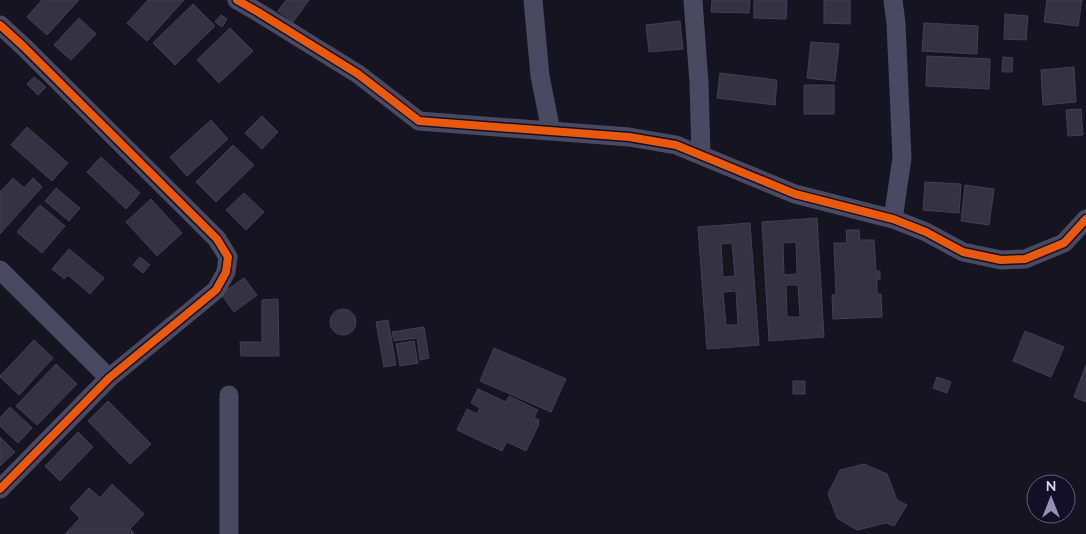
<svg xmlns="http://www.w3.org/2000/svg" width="1086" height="534" viewBox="0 0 1086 534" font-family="Mulish,sans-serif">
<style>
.building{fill:#343243;stroke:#433f54;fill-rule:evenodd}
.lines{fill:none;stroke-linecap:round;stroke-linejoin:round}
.minor{stroke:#4a4962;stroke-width:19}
.cycleway-casing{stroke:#130f26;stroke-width:11}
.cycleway{stroke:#e8590c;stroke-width:8}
</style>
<rect width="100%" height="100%" fill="#161421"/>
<path class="building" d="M42 0H79L47 35 27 17Z
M148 0H184L147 41 127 23Z
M286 0H309L293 22 278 11Z
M712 0H750L749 13 711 12Z
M754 0H787L786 19 754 18Z
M824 0H850V24L824 23Z
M1047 0H1082L1078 26 1044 22Z
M193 4 215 26 175 65 153 43Z
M1005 14 1028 16 1026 40 1004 39Z
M221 15 227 19 222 27 215 22Z
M79 18 96 34 71 60 54 45Z
M680 21 683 49 649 52 646 25Z
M924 23 978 26 977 54 922 51Z
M230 28 253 51 219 83 197 60Z
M811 42 839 44 835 81 807 78Z
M927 56 990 59 989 89 926 86Z
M1003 57 1013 58 1012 72H1002Z
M1074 67 1076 102 1043 105 1041 70Z
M720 73 777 80 775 105 717 98Z
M34 77 46 87 38 95 27 84Z
M804 85H834V114H804Z
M1081 109 1083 135 1068 136 1066 110Z
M262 116 278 132 262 149 245 133Z
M211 120 228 139 187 176 170 157Z
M27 127 68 163 52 181 11 145Z
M233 145 254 165 216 202 196 182Z
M101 157 140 193 126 209 87 172Z
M13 178 24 188 33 178 42 187 0 234V192Z
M925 182 961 184 959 213 923 210Z
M965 185 994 189 989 225 961 221Z
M56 188 80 208 69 221 45 201Z
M244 193 264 212 246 230 226 210Z
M151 199 182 233 157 256 126 222Z
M40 205 65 226 42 253 17 232Z
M817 218 824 337 769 341 762 222ZM796 242 797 274 784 275 783 243ZM786 285H798L800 317H787Z
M750 223 759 345 707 349 698 227ZM732 243 735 276 723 277 721 244ZM736 291 738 325H726L723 292Z
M846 230H859L860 240H874L876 271H880V279H877V294H881L882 317 833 319 832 295 836 294 834 243H847Z
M69 249 104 278 90 294 68 275 64 279 52 269Z
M140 257 150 265 143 273 133 265Z
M244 278 257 295 234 312 221 294Z
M278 299 279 356H241L240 342H262V300Z
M330 322a13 13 0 1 1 26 0a13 13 0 1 1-26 0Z
M388 320 396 365 384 367 376 322Z
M424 327 429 358 420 360 417 338 394 341 392 332Z
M1025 331 1064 347 1051 377 1013 361Z
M34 340 53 358 19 395 0 377V376Z
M414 341 418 363 400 366 396 344Z
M494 348 566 379 551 412 480 381Z
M56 364 77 384 37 425 16 406Z
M1086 365V402L1074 397Z
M937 377 951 382 947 393 933 388Z
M793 381H805V394H793Z
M478 389 506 402 509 396 538 410 534 417 539 420 538 423 539 424 526 451 507 442 502 451 457 430 467 409 477 414 480 408 471 403Z
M108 401 151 444 130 464 88 421Z
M10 407 32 428 18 443 0 426V418Z
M78 432 93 447 60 481 45 466Z
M0 437 15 452 0 466Z
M864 464 887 474 897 500 907 505 894 526 886 523 857 530 837 518 828 494 840 470Z
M112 484 144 514 130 529 135 534H65L80 518 70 508 89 488 100 498Z"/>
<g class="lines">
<path class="minor" d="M237 0 258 12 358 74 419 121 629 137 676 145 795 194 893 219 926 232 963 252 1001 260 1025 259 1064 243 1086 219
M533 0 540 76 551 131
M693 0 699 83 701 155
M0 25 23 46 217 239 228 257 226 272 216 290 109 378 0 489
M893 219 902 158 896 23 893 0
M0 270 109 378
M229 534V395"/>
<defs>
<path id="cycleway" d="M237 0 258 12 358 74 419 121 629 137 676 145 795 194 893 219 926 232 963 252 1001 260 1025 259 1064 243 1086 219
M0 25 23 46 217 239 228 257 226 272 216 290 109 378 0 489"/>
</defs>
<use href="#cycleway" class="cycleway-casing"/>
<use href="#cycleway" class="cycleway"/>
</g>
<g transform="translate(1051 499)"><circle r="24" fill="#130f26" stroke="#625e7d"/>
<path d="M0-4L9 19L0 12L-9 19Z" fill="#9591b1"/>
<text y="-8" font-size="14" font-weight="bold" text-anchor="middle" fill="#d9d4ff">N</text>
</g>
</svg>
